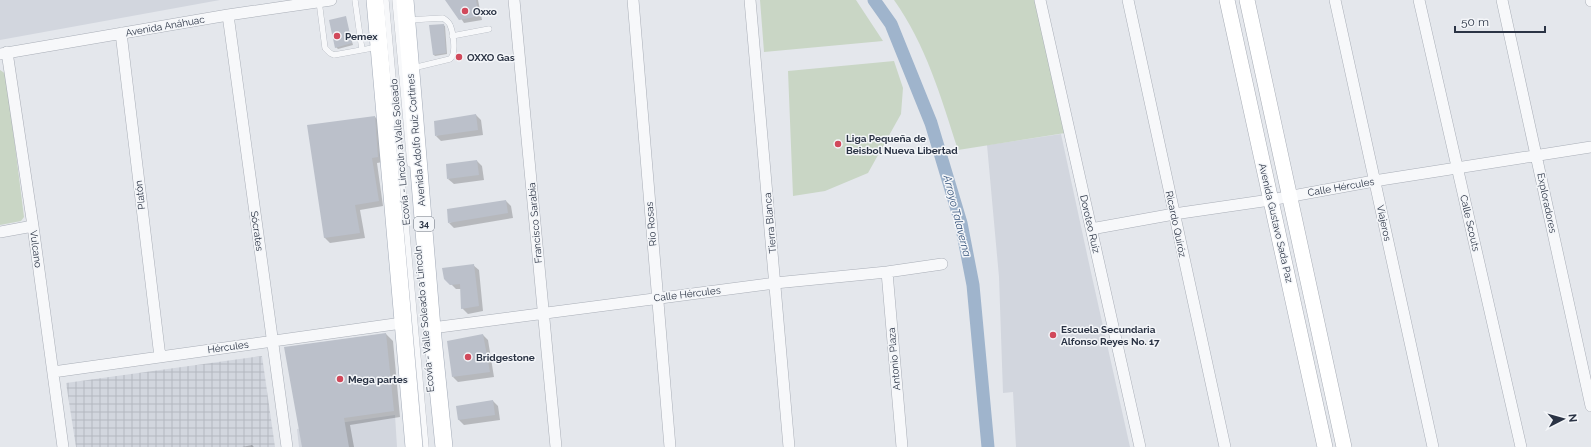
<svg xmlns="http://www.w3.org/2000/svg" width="1591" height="447" viewBox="0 0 1591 447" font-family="Raleway,sans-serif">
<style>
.built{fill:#d2d6de}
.industrial{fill:url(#industrial-grid)}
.green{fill:#c9d6c5}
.shadow{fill:#0003}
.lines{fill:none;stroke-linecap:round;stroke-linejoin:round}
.canal{stroke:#9fb4cc;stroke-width:13}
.building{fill:#bbc0ca}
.lane-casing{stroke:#a9aeb7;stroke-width:6}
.street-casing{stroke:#a9aeb7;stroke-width:12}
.secondary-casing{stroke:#a9aeb7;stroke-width:16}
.primary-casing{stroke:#a3abb8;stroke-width:18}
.lane{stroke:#f7f8fa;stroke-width:5.5}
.street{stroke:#f7f8fa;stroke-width:11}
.secondary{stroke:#fff;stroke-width:15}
.primary{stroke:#fff;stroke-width:17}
.poi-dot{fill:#d1495b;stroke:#f4f6f9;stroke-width:1.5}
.labels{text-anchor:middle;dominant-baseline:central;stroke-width:3;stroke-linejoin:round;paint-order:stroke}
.shield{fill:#f4f6f9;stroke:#676e7b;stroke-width:1}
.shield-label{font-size:9px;font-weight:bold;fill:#2b3445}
.poi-label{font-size:10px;font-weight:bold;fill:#2b3445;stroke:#f4f6f9;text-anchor:start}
.street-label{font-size:10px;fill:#2b3445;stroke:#f4f6f9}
.water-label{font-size:11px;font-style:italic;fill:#34527a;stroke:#f4f6f9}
</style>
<defs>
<pattern id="industrial-grid" width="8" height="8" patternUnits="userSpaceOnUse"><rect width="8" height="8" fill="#d2d6de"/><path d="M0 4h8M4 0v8" fill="none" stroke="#b4b8c0"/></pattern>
</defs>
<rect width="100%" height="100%" fill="#e4e7ec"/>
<path class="built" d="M0 0H220L0 40Z
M1061 134 1090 268 1130 447H1016L1013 392 1003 393 999 277 987 145Z
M395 415 397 447H299L297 429Z"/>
<path class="industrial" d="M262 356 275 447H76L66 383Z"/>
<path class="green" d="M760 0H856L883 41 764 52Z
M894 0H1036L1065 133 958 150C941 97 926 45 894 0Z
M894 61 903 88 901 114 868 173 825 191 793 196 788 71Z
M0 70 6 74 24 217 21 221 0 225Z"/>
<path class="shadow" d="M449 0H478L482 20 464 23Z
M345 17 353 45 338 49 336 47Z
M443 25 445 26 447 54 435 56 433 54Z
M476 115 481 120 483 135 441 141 436 136Z
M375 117 380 122 383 162 377 163 383 206 360 210 365 238 330 243 325 238 308 126Z
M477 161 482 166 484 180 454 184 448 179Z
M506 201 511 206 513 218 454 228 449 223Z
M473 265 479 270 483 311 468 314 462 308 461 289H456L445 278Z
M386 334 393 341 400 417 350 425 354 447H303Z
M483 335 488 340 494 377 458 382 453 377Z
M493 401 498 406 500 420 464 425 459 420 457 407Z
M252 445 254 447H242Z"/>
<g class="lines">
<path class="canal" d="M874 0 891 24 931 123 961 223 973 285 988 447"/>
</g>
<path class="building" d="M445 0H476L479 16 459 20Z
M346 16 352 43 335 48 329 20Z
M444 24 446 53 433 55 429 25Z
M476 114 478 130 435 136 434 121Z
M375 116 378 157 372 158 379 201 355 205 360 233 324 238 307 125Z
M477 160 479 175 447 179 446 164Z
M506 200 508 213 448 223 447 209Z
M474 264 479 306 461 309 460 284 450 285 444 279 442 268Z
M386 333 394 411 344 418 349 447H302L284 347Z
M483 334 490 372 452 377 447 341Z
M493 400 495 415 458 420 456 406Z"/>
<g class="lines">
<defs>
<path id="lane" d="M355 0 362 50
M386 0 426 447
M395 0 410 164
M319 1 325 48 330 53 334 55 378 47
M408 20 443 18C446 20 449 22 450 25 453 32 457 54 450 59L413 68
M452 36 489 29"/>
<path id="street" d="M514 0 556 447
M633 0 670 447
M750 0 789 447
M1040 0 1140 447
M1128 0 1225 447
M1335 0 1433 447
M1419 0 1521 447
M1502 0 1591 406
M1591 0V1
M228 15 287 447
M121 33 160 357
M7 52 33 226 63 447
M0 54 228 15 331 0
M1091 229 1174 214 1270 200 1374 181 1591 147
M0 232 33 226
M887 272 902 447
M432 328 775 283 887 272 942 264
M53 372 402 323"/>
<path id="secondary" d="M1227 0 1325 447
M1247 0 1344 447"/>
<path id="primary" d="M375 0 414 447
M405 0 432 328 444 447"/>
</defs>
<use href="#lane" class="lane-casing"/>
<use href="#street" class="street-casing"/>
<use href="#secondary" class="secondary-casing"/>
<use href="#primary" class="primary-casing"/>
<use href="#lane" class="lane"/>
<use href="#street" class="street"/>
<use href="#secondary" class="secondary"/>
<use href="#primary" class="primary"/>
</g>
<g class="poi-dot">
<circle cx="465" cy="11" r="4"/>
<circle cx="337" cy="36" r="4"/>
<circle cx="459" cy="57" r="4"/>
<circle cx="838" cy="144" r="4"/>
<circle cx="1053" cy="335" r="4"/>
<circle cx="468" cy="357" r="4"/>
<circle cx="340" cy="379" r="4"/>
</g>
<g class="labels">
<rect class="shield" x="414" y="217" width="20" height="14" rx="3"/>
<g class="shield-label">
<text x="424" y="224">34</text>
</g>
<g class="poi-label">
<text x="473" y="11">Oxxo</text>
<text x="345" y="36">Pemex</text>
<text x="467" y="57">OXXO Gas</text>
<text x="846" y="138">Liga Pequeña de<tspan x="846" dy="12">Beisbol Nueva Libertad</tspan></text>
<text x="1061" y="329">Escuela Secundaria<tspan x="1061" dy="12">Alfonso Reyes No. 17</tspan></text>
<text x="476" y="357">Bridgestone</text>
<text x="348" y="379">Mega partes</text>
</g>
<g class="street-label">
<text transform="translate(165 26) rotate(-10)">Avenida Anáhuac</text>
<text transform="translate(416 140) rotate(-95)">Avenida Adolfo Ruíz Cortines</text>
<text transform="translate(400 152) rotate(-95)">Ecovía - Lincoln a Valle Soleado</text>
<text transform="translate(1341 187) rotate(-10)">Calle Hércules</text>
<text transform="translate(140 195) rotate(-97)">Platón</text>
<text transform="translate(1547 203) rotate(78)">Exploradores</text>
<text transform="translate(535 223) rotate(-95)">Francisco Sarabia</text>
<text transform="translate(770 223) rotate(-95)">Tierra Blanca</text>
<text transform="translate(1276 223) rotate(77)">Avenida Gustavo Sada Paz</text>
<text transform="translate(1384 223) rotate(78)">Viajeros</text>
<text transform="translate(1470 223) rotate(77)">Calle Scouts</text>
<text transform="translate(651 224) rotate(-95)">Río Rosas</text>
<text transform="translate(1090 224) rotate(77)">Doroteo Ruíz</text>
<text transform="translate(1176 224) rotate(78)">Ricardo Quiróz</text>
<text transform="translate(257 231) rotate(82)">Sócrates</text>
<text transform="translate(36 249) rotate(82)">Vulcano</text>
<text transform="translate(687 294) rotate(-7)">Calle Hércules</text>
<text transform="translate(424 319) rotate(-95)">Ecovía - Valle Soleado a Lincoln</text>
<text transform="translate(228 347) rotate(-8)">Hércules</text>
<text transform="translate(894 359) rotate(-95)">Antonio Plaza</text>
</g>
<g class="water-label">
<text transform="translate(957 216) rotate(76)">Arroyo Talaverna</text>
</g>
</g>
<g transform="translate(1563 419) rotate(84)" stroke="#f4f6f9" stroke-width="3" paint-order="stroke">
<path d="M0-3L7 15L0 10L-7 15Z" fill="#2b3445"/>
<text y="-6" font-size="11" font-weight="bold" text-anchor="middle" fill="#2b3445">N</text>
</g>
<path d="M1455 26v6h90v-6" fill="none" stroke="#2b3445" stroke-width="2"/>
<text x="1461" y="26" font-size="12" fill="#2b3445" stroke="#f4f6f9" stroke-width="3" paint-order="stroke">50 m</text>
</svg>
